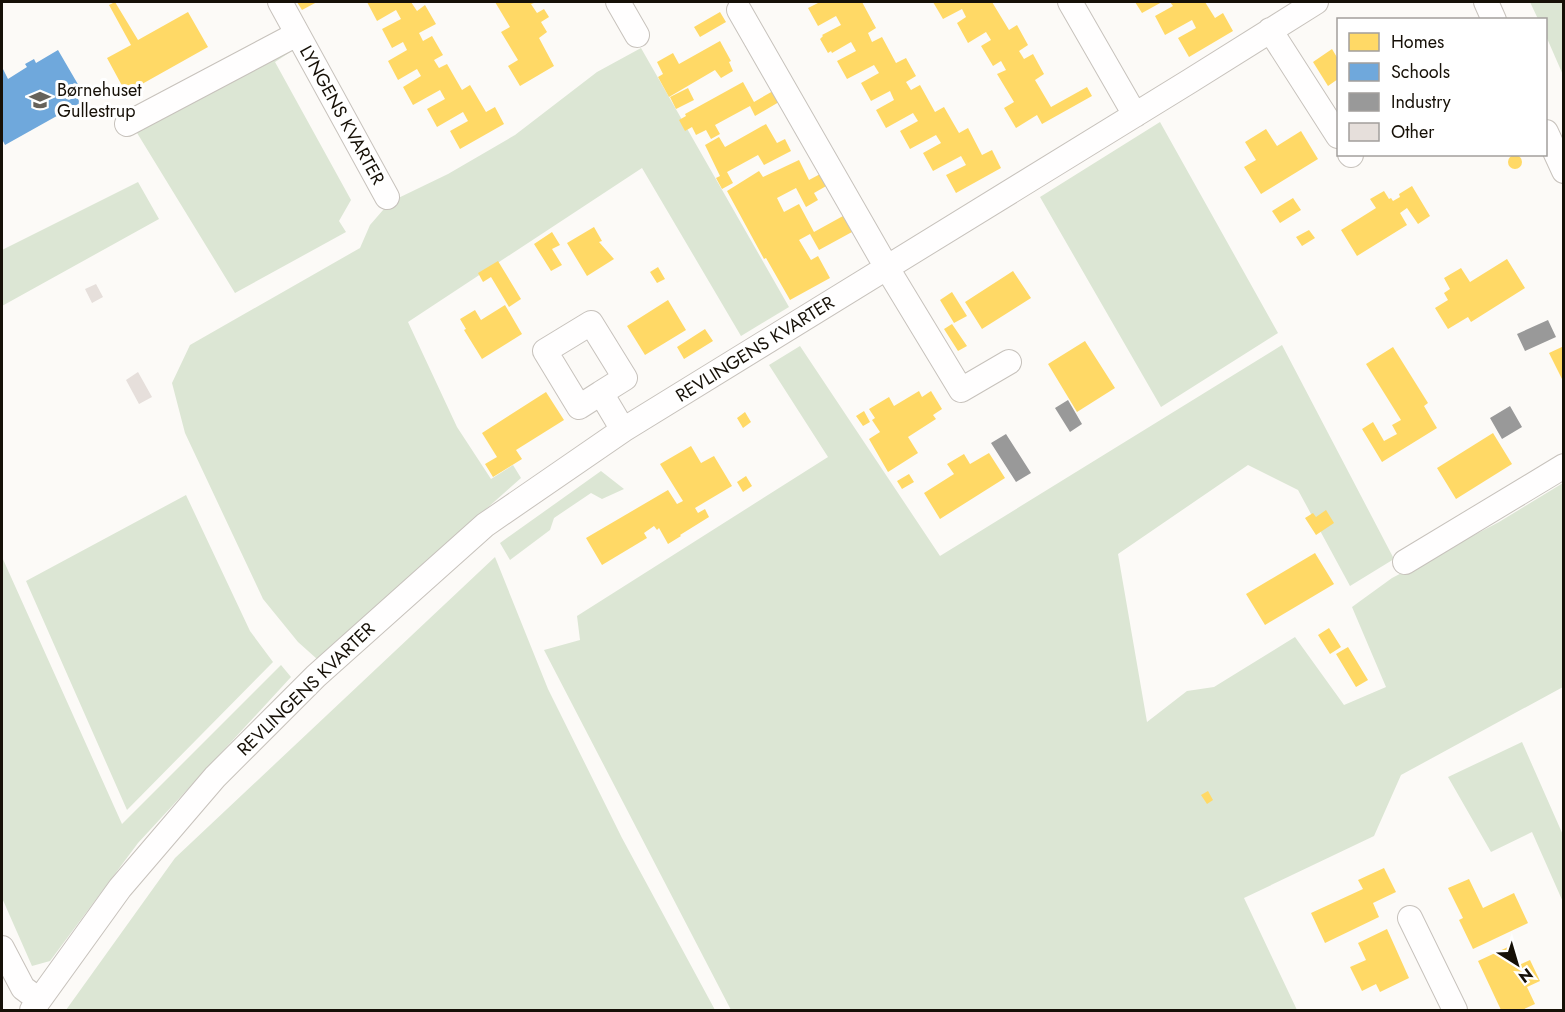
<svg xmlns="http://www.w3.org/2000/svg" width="1565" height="1012" viewBox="0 0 1565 1012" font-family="Jost,sans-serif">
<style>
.green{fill:#dce6d4}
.homes{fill:#ffd966}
.schools{fill:#6fa8dc}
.industry{fill:#999}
.building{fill:#e6dfdb}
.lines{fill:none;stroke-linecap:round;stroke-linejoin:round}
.minor-casing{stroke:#c7c2bc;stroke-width:26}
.minor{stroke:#fffefe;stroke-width:24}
.labels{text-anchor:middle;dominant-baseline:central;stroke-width:6;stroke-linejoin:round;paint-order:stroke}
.poi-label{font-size:18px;fill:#161007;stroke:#fff;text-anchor:start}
.street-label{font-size:18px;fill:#161007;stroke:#fff}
</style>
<rect width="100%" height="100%" fill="#fcfaf7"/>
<path class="green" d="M1530 2H1563V75L1546 36V20L1538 19Z
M641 48 789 307 741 336 642 168 408 322 457 427 491 479 513 465 521 478 317 659 298 642 263 599 185 433 172 383 190 345 360 248 370 225 390 202 448 174 515 135 597 72Z
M295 49 275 62 351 200 339 221 346 232 235 293 134 128 277 52Z
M1160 122 1278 333 1161 407 1040 197Z
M138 182 159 219 2 306V250Z
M1282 345 1394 559 1350 586 1298 490 1248 465 1118 554 1147 722 1187 691 1214 687 1295 637 1344 705 1386 687 1352 607 1392 578 1499 522 1563 483V687L1401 775 1374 836 1244 898 1297 1010H731L544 650 580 640 577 616 828 457 769 365 800 346 940 556Z
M601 471 624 489 602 499 591 493 554 518 550 530 510 560 500 543Z
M186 495 250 631 273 662 127 810 26 581Z
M2 557 122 824 281 665 291 677 138 843 50 961 32 966 2 898Z
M495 557 548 689 622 838 715 1010H66L175 858Z
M1522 742 1563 835V902L1532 832 1491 852 1448 777Z"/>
<path class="homes" d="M115 2 138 40 188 12 208 47 126 93 107 58 131 45 109 5Z
M297 2H317L302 10Z
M367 2H411L417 11 425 5 436 24 419 33 423 41 432 36 443 55 434 60 439 68 447 64 462 90 470 85 486 112 495 107 504 124 460 149 450 131 468 121 463 112 437 127 427 109 445 99 440 90 413 105 403 87 421 76 417 69 398 80 388 61 407 50 403 42 392 48 382 29 401 19 396 10 377 21Z
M495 2H537L531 4 537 13 544 9 549 17 541 22 547 32 539 38 554 66 520 86 508 66 518 60 501 32 510 27Z
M820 2H862L876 28 868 33 872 42 882 37 896 63 906 58 916 76 906 82 911 90 920 85 935 112 944 107 959 133 968 128 982 155 992 150 1001 168 956 193 946 175 966 165 961 156 933 171 923 153 941 143 936 135 910 149 900 131 918 121 913 113 886 128 876 110 894 100 890 91 871 101 861 83 879 73 874 65 847 79 837 61 856 51 851 42 832 53 831 51 828 53 820 39 823 36 822 35 841 25 836 16 818 26 808 8Z
M933 2H992L1009 30 1017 25 1028 45 1019 51 1024 59 1033 54 1044 74 1035 80 1051 107 1087 87 1092 96 1042 124 1037 115 1016 128 1004 108 1014 102 997 74 1006 70 1001 61 993 66 981 46 991 40 986 32 968 43 957 23 966 17 962 9 943 19Z
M1135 2H1162L1142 13Z
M1170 2H1205L1215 18 1223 13 1233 31 1189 57 1178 38 1196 28 1192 20 1165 35 1155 16 1173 6Z
M720 12 726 22 700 37 694 27Z
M720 41 731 61 729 62 733 71 721 78 715 70 669 97 658 77 663 74 657 62 673 53 679 64Z
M1332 49 1338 59V79L1328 86 1313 62Z
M743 82 754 102 773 91 779 102 755 116 750 106 715 125 720 134 711 139 706 130 696 135 692 127 685 131 679 120 686 116 685 114Z
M688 88 694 100 676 109 670 97Z
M766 124 777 143 785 139 791 151 764 165 758 155 727 172 733 183 722 189 716 178 720 176 705 145 719 137 725 147Z
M1266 129 1277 146 1301 131 1318 159 1261 194 1244 167 1256 160 1245 142Z
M1508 162a7 7 0 1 1 14 0a7 7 0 1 1-14 0Z
M799 160 809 180 822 173 828 185 814 193 818 200 806 207 796 188 777 198 784 212 799 204 814 232 843 216 852 232 819 250 810 234 799 240 811 260 818 256 830 278 790 300 766 258 764 259 727 191 759 171 763 177Z
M1412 186 1430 216 1418 224 1407 208 1400 213 1407 225 1357 256 1341 230 1376 208 1370 199 1384 191 1389 199 1391 198 1393 201 1400 197 1399 194Z
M1293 198 1301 210 1280 223 1272 211Z
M594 227 602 241 599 242 614 259 587 276 567 243Z
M1309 230 1315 238 1302 246 1296 237Z
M552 232 560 245 552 249 562 265 551 271 534 244Z
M1507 259 1525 288 1471 322 1468 317 1448 329 1435 308 1448 300 1444 293 1450 289 1444 278 1461 268 1470 282Z
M498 261 521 299 509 307 491 277 483 282 478 273Z
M658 267 665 279 657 283 650 272Z
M1013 271 1031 298 982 329 965 302Z
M952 292 967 316 954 323 940 300Z
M668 300 686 330 645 355 627 326Z
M505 305 522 334 482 359 464 330 466 329 460 319 475 310 481 320Z
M952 324 967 346 958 351 944 329Z
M705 329 713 341 684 359 677 347Z
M1085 341 1115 388 1077 412 1048 364Z
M1564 346V383L1549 353Z
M1393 347 1428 403 1424 406 1437 428 1382 462 1362 429 1373 422 1384 441 1397 434 1392 425 1401 420 1366 364Z
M919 391 922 397 931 391 942 409 933 415 936 419 908 437 918 453 888 472 869 439 880 432 872 420 875 418 869 409 889 397 894 406Z
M546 392 564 420 516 450 522 459 493 477 485 464 497 457 482 433Z
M864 411 870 422 863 426 856 416Z
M745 412 751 422 743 428 737 418Z
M1493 433 1512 464 1456 499 1437 468Z
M691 446 701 463 714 456 732 486 695 508 698 513 705 509 709 517 680 535 681 536 668 544 659 528 657 530 654 526 644 533 647 538 602 565 586 538 668 490 677 504 683 501 660 464Z
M989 453 1005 478 940 519 924 493 954 474 947 464 964 454 970 464Z
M909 474 914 482 902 489 897 481Z
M746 476 752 486 743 492 737 482Z
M1326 510 1334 523 1316 535 1305 518 1313 513 1316 517Z
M1315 553 1334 584 1265 625 1246 594Z
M1329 628 1341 647 1330 654 1318 635Z
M1348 647 1368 680 1356 687 1336 654Z
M1208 791 1213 800 1207 804 1201 795Z
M1384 868 1396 892 1373 903 1379 917 1325 943 1311 913 1363 889 1358 880Z
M1469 879 1483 908 1514 893 1528 923 1473 949 1459 920 1463 918 1448 888Z
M1387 929 1409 978 1380 992 1376 984 1362 991 1350 967 1366 960 1358 943Z
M1508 947 1517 966 1530 960 1540 981 1527 987 1535 1004 1522 1010H1501L1478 961Z"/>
<path class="schools" d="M58 50 83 93 77 97 80 103 5 145 2 139V67L8 79 27 67 25 64 34 59 36 63Z"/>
<path class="industry" d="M1548 320 1556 337 1525 351 1517 334Z
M1068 400 1082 424 1070 432 1055 408Z
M1510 406 1522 427 1502 439 1490 418Z
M1006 434 1031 473 1016 482 991 443Z"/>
<path class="building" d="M96 284 103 297 92 303 85 289Z
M138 372 152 397 139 404 126 380Z"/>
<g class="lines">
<defs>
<path id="minor" d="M280 2 387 197
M618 2 637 35
M1070 2 1135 115
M1486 2 1494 20
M739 10 887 268 961 390 1009 362
M1270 30 1338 136
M127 124 297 34
M1546 132 1564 171
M1350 154 1351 155
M601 393 625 378 591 323 545 351 579 407 601 393 623 430
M1405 562 1564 466
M1410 918 1455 1010
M2 948 23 988 39 1000
M32 1010 120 888 215 777 316 676 485 525 623 430 1190 81 1316 2"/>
</defs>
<use href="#minor" class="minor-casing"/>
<use href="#minor" class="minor"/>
</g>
<defs>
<symbol id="school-bare" viewBox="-9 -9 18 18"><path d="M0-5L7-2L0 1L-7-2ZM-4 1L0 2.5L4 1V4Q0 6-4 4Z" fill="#66625b" stroke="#fff" stroke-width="2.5" paint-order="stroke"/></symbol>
</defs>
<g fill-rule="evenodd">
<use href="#school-bare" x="25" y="85" width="30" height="30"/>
</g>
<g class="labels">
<g class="poi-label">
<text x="57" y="90">Børnehuset<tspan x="57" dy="21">Gullestrup</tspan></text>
</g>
<g class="street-label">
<text transform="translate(342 115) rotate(61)">LYNGENS KVARTER</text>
<text transform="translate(755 349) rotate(-32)">REVLINGENS KVARTER</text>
<text transform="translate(306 689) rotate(-44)">REVLINGENS KVARTER</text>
</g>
</g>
<rect width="1565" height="1012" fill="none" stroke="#161007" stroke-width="6"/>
<rect x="1337" y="18" width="210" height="138" fill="#ffffff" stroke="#a29f9c" stroke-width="1.5"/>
<rect x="1349" y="33" width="30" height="18" fill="#ffd966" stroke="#a29f9c" stroke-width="1.5"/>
<text x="1391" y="48" font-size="18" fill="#161007">Homes</text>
<rect x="1349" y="63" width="30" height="18" fill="#6fa8dc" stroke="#a29f9c" stroke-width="1.5"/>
<text x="1391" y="78" font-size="18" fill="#161007">Schools</text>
<rect x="1349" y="93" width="30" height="18" fill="#999999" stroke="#a29f9c" stroke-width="1.5"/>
<text x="1391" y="108" font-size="18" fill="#161007">Industry</text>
<rect x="1349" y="123" width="30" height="18" fill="#e6dfdb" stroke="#a29f9c" stroke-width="1.5"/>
<text x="1391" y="138" font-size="18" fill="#161007">Other</text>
<g transform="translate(1517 964) rotate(143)" stroke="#ffffff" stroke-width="4.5" paint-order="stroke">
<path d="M0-4.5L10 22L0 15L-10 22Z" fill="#161007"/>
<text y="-9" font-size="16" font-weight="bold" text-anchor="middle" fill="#161007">N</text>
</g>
</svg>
